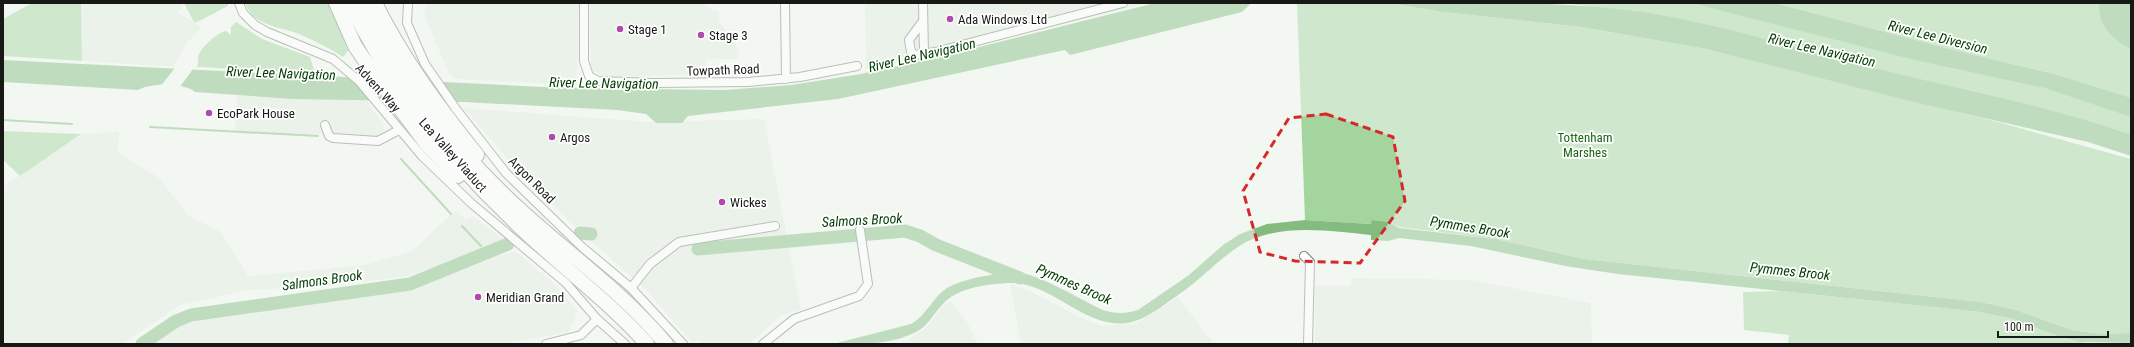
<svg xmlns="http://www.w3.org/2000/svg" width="2134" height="347" viewBox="0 0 2134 347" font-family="'Roboto Condensed',sans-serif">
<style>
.built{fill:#e1ebe0}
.green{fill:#a5d59f}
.water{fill:#84bb7e}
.pier{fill:#f2f7f2}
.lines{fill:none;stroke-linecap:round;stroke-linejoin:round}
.stream{stroke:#84bb7e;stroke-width:2}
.river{stroke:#84bb7e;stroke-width:13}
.minor-casing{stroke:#767a76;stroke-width:10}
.trunk-casing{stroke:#767a76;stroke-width:16}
.minor{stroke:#fff;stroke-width:8}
.trunk{stroke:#fff;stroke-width:14}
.marked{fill:none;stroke:#d62828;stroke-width:3;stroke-dasharray:8 5;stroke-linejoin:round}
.poi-dot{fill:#b14aad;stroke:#fff;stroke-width:1.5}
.labels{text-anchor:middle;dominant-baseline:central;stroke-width:3.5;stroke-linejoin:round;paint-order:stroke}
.poi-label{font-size:13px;fill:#181917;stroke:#fff;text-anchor:start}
.street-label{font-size:13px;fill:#181917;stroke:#fff}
.park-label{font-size:13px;fill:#1c6616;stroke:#fff}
.water-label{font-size:14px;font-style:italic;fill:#003c00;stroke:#fff}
</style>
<rect width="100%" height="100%" fill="#f2f7f2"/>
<path class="built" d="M81 3H184L178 13 202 27 186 44 174 67 82 61Z
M428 3H579L577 85 454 79 449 74 424 14Z
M590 3H699L719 12V22L736 42 739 59H707L705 69 686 75 608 77 599 75 593 71 591 65Z
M865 3H1149L904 62 866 69Z
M237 95 367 101 383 123 384 132 379 136 235 133Z
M464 108 648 122 764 119 801 309 782 315 749 344H701L698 340 692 343 648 292 570 222 517 170Z
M119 132 118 153 158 177 189 216 221 232 248 276 365 265 412 251 456 210 466 220 473 216 503 239 455 261 408 276 330 286 248 290 180 305 122 344H3V187L81 134Z
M516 252 552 281 578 311 569 332 503 344H152L193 315 412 289 486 258Z
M1351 278 1472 280 1591 303 1592 344H1315V285L1351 286Z
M1010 284 1032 292 1080 317 1102 326 1136 324 1178 297 1214 344H1021Z
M951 301 967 322 978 344H897L906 342 927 327 943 306Z"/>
<path class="green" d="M32 3H81L82 61 3 56V19Z
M184 3H228V6L197 22H194Z
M245 3H329L348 51 343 57C329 48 315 41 299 34 279 26 254 27 245 3Z
M1297 3H1388L1443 12 1581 27 1706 49 1998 122 2131 159V333L2100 334 2072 330 2016 310 1981 302 1584 259 1496 239 1399 227 1390 222 1372 220V224L1305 220Z
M1562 3H1691L1824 36 2050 73 1950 49 1775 3H2131V135L2041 109 1889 72 1764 39 1644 13Z
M236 22 262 39 310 57 315 73 197 67C198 63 198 60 198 58 199 48 218 32 226 31L231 35V27Z
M3 131 81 134 20 176 3 160Z
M1780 291 1980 312 2013 319 2070 340 2093 344H1788L1789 335 1744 330 1743 292Z"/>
<path class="water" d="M1155 3H1251L1242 12 1070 55 1065 50 838 99 688 116 682 123H656L646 114 617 110 464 102 293 99 195 92C182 82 152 83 138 90L3 82V60L563 88 724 90 791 85 861 74 943 56Z
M1388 3C1474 3 1559 0 1643 12 1730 26 1814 54 1899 74 1976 93 2056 108 2131 135V156L2088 142 1918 103 1706 49 1581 27 1443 12Z
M1691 3H1775L1950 49 2050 73 2131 98V117L2045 88 1915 60Z
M2099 3H2131V49C2112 39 2098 26 2099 3Z
M1305 220 1371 224 1372 220 1390 222 1399 228 1496 239 1584 259 1981 302 2016 310 2072 330 2100 334 2131 333V343L2079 342 2061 337 2013 319 1980 312 1618 274 1565 266 1471 246 1399 238 1388 241 1371 240V235C1329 231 1275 222 1238 247 1218 260 1201 279 1181 293 1166 303 1150 317 1132 322 1086 333 1052 280 1007 283 984 285 957 287 941 306 932 316 928 326 916 332 891 345 860 344 833 344L911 324C927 315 932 298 947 288 961 279 1006 270 1022 273 1044 277 1081 300 1103 310 1115 314 1126 314 1138 310L1189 275 1223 245 1240 234 1267 224Z"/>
<path class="pier" d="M175 68 193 69 179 88H159Z"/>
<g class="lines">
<path class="stream" d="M3 120 72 124
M150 127 318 136
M401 159 451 214
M462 226 481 246"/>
<path class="river" d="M580 233 591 234
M698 249 905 231 920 236 936 245 1020 278
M142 344 176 321 191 315 410 284 508 244"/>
<defs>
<path id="minor" d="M239 3 243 13 255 25 267 32 333 59 359 81 422 156 471 203 566 283 597 319 625 344
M408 3 407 23 425 64 456 109 506 173 582 247 631 288 683 344
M584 3V61L589 76 598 81 655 83 748 82 800 77 857 66
M785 3 786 79
M923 3 924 54
M923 21 909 40 911 52 915 55 935 52 1123 3
M325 125 329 136 333 138 378 141 399 130
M1304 256 1310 262 1308 344
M631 288 650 264 679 242 775 226
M546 344 581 335 597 319
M763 344 794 319 859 296 868 284 860 230"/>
<path id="trunk" d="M336 3 355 46 370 68 428 146 458 176
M350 3C390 86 445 155 511 218 555 262 606 298 647 344
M363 3C400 82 455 150 519 209 568 254 624 293 666 344
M375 3C402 58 439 108 477 155"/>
</defs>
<use href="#minor" class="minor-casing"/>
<use href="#trunk" class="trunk-casing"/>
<use href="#minor" class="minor"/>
<use href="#trunk" class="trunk"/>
</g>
<path d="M0 0H2134V347H0ZM1326 114 1393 137 1405 201 1360 263 1295 261 1260 252 1243 191 1289 118Z" fill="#f2f7f2" fill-opacity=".55" fill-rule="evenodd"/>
<path class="marked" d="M1326 114 1393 137 1405 201 1360 263 1295 261 1260 252 1243 191 1289 118Z"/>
<g class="poi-dot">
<circle cx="950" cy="19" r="4"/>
<circle cx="620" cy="29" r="4"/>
<circle cx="701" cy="35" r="4"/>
<circle cx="209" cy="113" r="4"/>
<circle cx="552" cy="137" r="4"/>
<circle cx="722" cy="202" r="4"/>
<circle cx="478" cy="297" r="4"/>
</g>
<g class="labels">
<g class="poi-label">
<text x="958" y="19">Ada Windows Ltd</text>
<text x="628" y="29">Stage 1</text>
<text x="709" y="35">Stage 3</text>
<text x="217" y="113">EcoPark House</text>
<text x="560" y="137">Argos</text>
<text x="730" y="202">Wickes</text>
<text x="486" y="297">Meridian Grand</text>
</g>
<g class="street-label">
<text transform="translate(723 70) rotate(-2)">Towpath Road</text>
<text transform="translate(378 88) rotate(48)">Advent Way</text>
<text transform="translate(453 155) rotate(48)">Lea Valley Viaduct</text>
<text transform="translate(532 180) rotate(45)">Argon Road</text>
</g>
<g class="park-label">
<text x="1585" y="137">Tottenham<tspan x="1585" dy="15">Marshes</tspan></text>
</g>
<g class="water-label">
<text transform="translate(1938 37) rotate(14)">River Lee Diversion</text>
<text transform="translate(1822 50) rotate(13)">River Lee Navigation</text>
<text transform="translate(922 55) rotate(-13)">River Lee Navigation</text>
<text transform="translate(281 73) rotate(2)">River Lee Navigation</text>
<text transform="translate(604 83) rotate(1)">River Lee Navigation</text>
<text transform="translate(862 220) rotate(-3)">Salmons Brook</text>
<text transform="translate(1470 227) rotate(9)">Pymmes Brook</text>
<text transform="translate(1790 271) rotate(6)">Pymmes Brook</text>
<text transform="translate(322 280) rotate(-8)">Salmons Brook</text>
<text transform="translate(1074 284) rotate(24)">Pymmes Brook</text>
</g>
</g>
<rect width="2134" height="347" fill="none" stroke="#181917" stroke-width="8"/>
<path d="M1998 331v6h110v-6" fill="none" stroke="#181917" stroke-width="2"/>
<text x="2004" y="331" font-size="12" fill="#181917" stroke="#ffffff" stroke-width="3" paint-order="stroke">100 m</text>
</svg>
